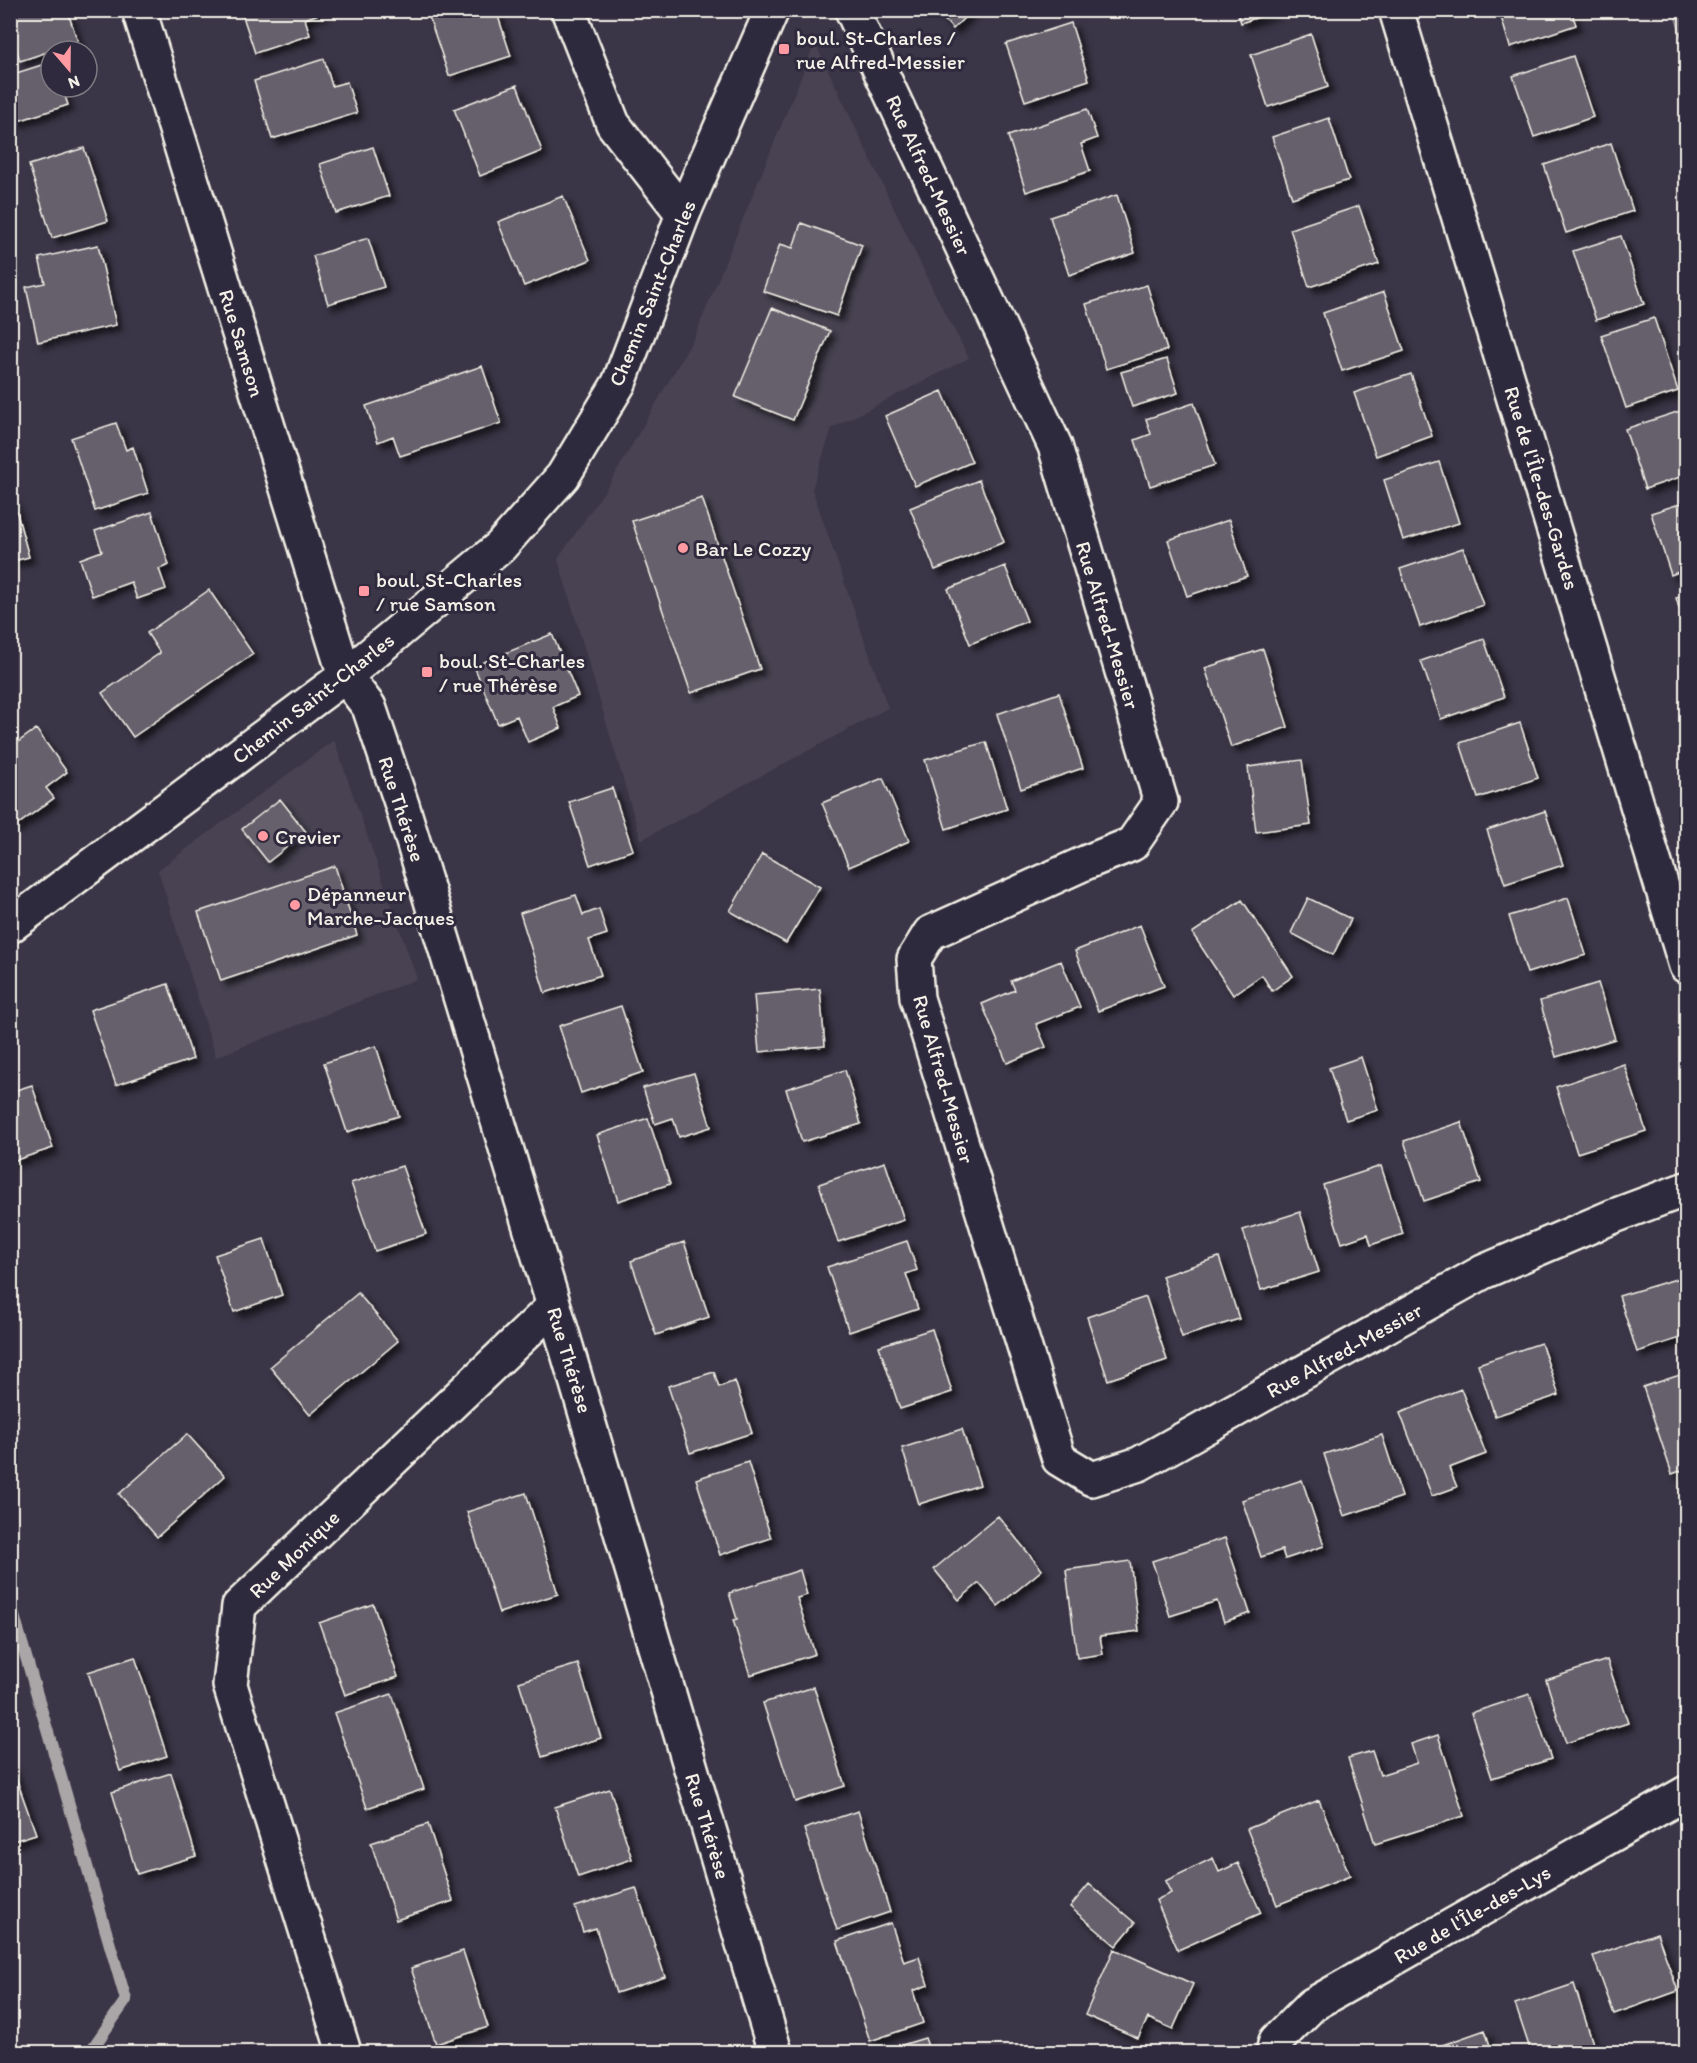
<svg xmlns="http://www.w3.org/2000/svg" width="1697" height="2063" viewBox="0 0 1697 2063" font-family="Itim,sans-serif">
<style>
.built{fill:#484352}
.green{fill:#534e5c;stroke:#a4a0a2;stroke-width:1.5}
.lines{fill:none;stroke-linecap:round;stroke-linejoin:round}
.stream{stroke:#aaa6a7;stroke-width:12}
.building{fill:#65616c;stroke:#f4f1e8;stroke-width:1.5;filter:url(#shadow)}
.minor-casing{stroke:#f4f1e8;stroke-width:38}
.secondary-casing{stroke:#f4f1e8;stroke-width:38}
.minor{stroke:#2f2a3d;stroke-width:33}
.secondary{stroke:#2f2a3d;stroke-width:33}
.poi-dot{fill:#ff9aa2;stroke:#2f2a3d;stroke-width:2}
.labels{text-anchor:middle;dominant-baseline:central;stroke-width:6;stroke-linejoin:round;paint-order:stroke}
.poi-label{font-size:21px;fill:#f4f1e8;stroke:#2f2a3d;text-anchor:start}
.street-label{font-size:21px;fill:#f4f1e8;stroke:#2f2a3d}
</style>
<defs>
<filter id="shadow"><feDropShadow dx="5.5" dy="5.5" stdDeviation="3" flood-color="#0009"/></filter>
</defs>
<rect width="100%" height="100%" fill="#3b3647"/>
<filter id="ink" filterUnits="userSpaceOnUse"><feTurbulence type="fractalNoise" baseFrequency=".0167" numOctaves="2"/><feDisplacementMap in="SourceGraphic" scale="12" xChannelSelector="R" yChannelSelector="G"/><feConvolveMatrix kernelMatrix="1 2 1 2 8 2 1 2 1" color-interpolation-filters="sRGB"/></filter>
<g filter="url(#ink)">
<path class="built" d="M815 43 933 290 969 358 832 428 812 489 888 708 641 840 558 559 610 483 695 336Z
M334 740 417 979 216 1057 158 870Z"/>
<path class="green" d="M1674 11H1686V53Z"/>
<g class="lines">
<path class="stream" d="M10 1602 126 2000 90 2052"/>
</g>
<path class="building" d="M10 10H67L78 42 20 61 10 31Z
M241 10H323L324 12 305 19 310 35 255 53Z
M440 10H496L511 56 449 76 428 14Z
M935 10H972L953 29Z
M1237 10H1279L1241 23Z
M1499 10H1571L1576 25 1510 47Z
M1071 23 1089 80 1025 101 1006 44Z
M1311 34 1328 87 1268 107 1251 55Z
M1573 56 1593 117 1534 137 1513 76Z
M324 59 332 86 347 82 357 113 272 139 254 81Z
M51 62V87H62L68 105 15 122 10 109V75Z
M517 85 542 151 480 176 454 109Z
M1087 109 1097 138 1081 144 1090 171 1026 192 1008 136Z
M1329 118 1349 180 1292 198 1272 137Z
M1611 143 1633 211 1566 233 1544 165Z
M373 147 389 196 336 213 320 164Z
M84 148 108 221 52 238 29 165Z
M1117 195 1135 253 1069 275 1050 217Z
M563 196 590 260 524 286 498 222Z
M1359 206 1379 264 1309 287 1290 229Z
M801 223 862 245 837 316 763 291 780 244 793 248Z
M1621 236 1644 304 1596 320 1573 251Z
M368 238 384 287 328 304 313 256Z
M98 245 116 325 38 342 26 287 45 283 39 258Z
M1147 285 1167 350 1106 369 1086 304Z
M1384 292 1404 351 1342 371 1323 313Z
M772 308 830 331 793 420 735 397Z
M1654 318 1678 391 1626 408 1601 335Z
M1167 359 1178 393 1132 407 1121 372Z
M482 366 501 423 400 456 393 436 378 442 366 406Z
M1411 374 1432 436 1376 456 1354 393Z
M942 391 972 462 915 486 885 416Z
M1194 403 1215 465 1150 486 1135 440 1151 434 1146 419Z
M1686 409V475L1645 489 1625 429Z
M116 423 126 450 133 447 148 493 95 511 71 438Z
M1439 462 1459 523 1403 540 1384 480Z
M979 480 1004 542 935 570 910 508Z
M702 498 760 669 691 693 632 521Z
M13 499 29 557 10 562V500Z
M1686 502V569L1671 575 1651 513Z
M152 512 169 565 159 569 166 589 137 599 131 582 92 596 80 559 102 551 95 531Z
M1229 520 1247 576 1187 596 1168 540Z
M1463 548 1483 605 1420 627 1400 569Z
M1005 566 1027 621 970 644 948 589Z
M209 590 253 654 133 737 102 693 160 653 147 633Z
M1686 595V630L1676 598Z
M552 634 578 696 553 707 561 728 528 742 517 716 498 724 474 666Z
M1484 639 1504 697 1441 719 1421 661Z
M1263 649 1288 727 1231 747 1205 668Z
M1059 693 1083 768 1021 789 997 714Z
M1520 723 1538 778 1478 798 1460 743Z
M36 729 67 772 46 788 54 798 13 828 10 825V748Z
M986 742 1007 809 946 829 925 760Z
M1302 760 1311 825 1256 832 1248 767Z
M883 778 909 841 849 867 822 803Z
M612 788 633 850 590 865 569 802Z
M280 799 306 832 268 862 242 829Z
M1545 811 1563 865 1505 884 1487 830Z
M762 854 820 887 786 943 730 911Z
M335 866 357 935 221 981 198 912Z
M576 895 583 915 599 909 607 934 589 940 601 975 545 993 520 913Z
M1308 898 1351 919 1333 955 1291 933Z
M1568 898 1586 955 1527 973 1509 916Z
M1242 900 1293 976 1272 991 1262 975 1233 995 1192 933Z
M1140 925 1164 986 1098 1011 1075 951Z
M1061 961 1080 1007 1036 1024 1046 1047 1007 1063 982 1004 1015 990 1011 981Z
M1598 983 1615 1039 1556 1057 1540 1001Z
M168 984 193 1059 116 1085 90 1010Z
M820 989 825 1046 759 1052 754 995Z
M621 1006 643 1072 581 1093 559 1026Z
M376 1046 399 1116 347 1132 324 1063Z
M1361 1057 1378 1110 1346 1120 1329 1068Z
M1624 1064 1646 1131 1577 1153 1556 1087Z
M845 1070 861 1124 802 1142 786 1089Z
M694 1073 711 1127 679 1137 673 1118 655 1124 643 1088Z
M32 1085 53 1148 10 1162V1092Z
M648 1118 670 1184 618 1201 597 1135Z
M1461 1122 1481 1182 1424 1201 1404 1141Z
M885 1162 904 1220 838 1242 819 1184Z
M402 1166 426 1234 375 1251 351 1183Z
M1381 1166 1403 1234 1371 1245 1368 1234 1342 1243 1323 1185Z
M1300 1212 1319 1272 1261 1290 1243 1230Z
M264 1239 282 1295 234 1312 215 1255Z
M907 1241 917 1270 906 1274 918 1309 849 1332 827 1267Z
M684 1242 709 1317 656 1335 631 1261Z
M1219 1257 1239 1319 1182 1337 1162 1276Z
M1683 1277 1686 1287V1336L1637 1352 1619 1296Z
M358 1293 398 1341 310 1415 270 1367Z
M1146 1297 1167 1360 1108 1380 1087 1317Z
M932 1329 952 1392 900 1409 879 1346Z
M1541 1343 1559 1395 1495 1416 1478 1364Z
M714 1372 719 1387 735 1381 752 1433 690 1453 668 1386Z
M1686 1373V1469L1672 1474 1643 1387Z
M1461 1389 1486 1454 1449 1468 1457 1487 1432 1496 1400 1413Z
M962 1429 980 1485 919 1504 902 1448Z
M187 1434 225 1476 157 1537 119 1494Z
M1382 1435 1402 1497 1344 1516 1324 1454Z
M748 1462 771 1538 720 1555 696 1479Z
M1302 1480 1324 1546 1285 1559 1282 1550 1261 1557 1242 1500Z
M526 1493 558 1594 499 1613 467 1512Z
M998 1516 1042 1570 998 1606 979 1583 959 1600 934 1569Z
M1225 1538 1250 1613 1224 1622 1217 1601 1170 1616 1152 1561Z
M1130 1561 1139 1631 1100 1636 1103 1654 1077 1658 1066 1570Z
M800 1570 807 1595 797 1598 815 1654 750 1675 733 1620 737 1619 729 1593Z
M373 1604 398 1677 345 1695 319 1623Z
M135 1657 167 1756 120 1771 88 1672Z
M1607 1660 1628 1723 1566 1743 1546 1680Z
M578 1664 601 1738 542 1757 519 1682Z
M814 1687 845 1786 795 1802 763 1703Z
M392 1694 424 1789 367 1808 334 1713Z
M1530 1694 1551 1759 1492 1778 1471 1713Z
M1438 1735 1464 1816 1375 1844 1348 1758 1372 1751 1380 1775 1417 1763 1411 1744Z
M10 1761 36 1834 10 1842Z
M171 1773 196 1856 137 1874 112 1792Z
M610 1789 632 1859 578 1877 555 1807Z
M1319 1800 1350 1876 1277 1905 1247 1829Z
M858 1811 890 1912 837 1930 804 1829Z
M428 1824 453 1901 396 1920 371 1843Z
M1213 1858 1219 1872 1238 1863 1261 1913 1178 1950 1156 1900 1171 1893 1165 1881Z
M1089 1884 1135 1923 1116 1946 1070 1907Z
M636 1888 665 1977 616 1993 596 1928 583 1932 575 1907Z
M1686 1906V1926L1681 1908Z
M891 1923 904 1962 919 1957 928 1985 913 1991 923 2023 870 2041 837 1941Z
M1657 1933 1678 1991 1614 2014 1593 1956Z
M1114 1949 1193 1984 1173 2029 1148 2018 1138 2038 1085 2015Z
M463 1951 488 2027 436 2044 411 1968Z
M1574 1984 1595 2050 1588 2052H1531L1515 2004Z
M1485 2030 1492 2052H1432L1431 2049Z
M925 2038 930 2052H879Z"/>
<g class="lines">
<defs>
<path id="minor" d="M139 10 345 676 369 707 402 805 554 1306 775 2052
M568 10 613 124 683 214
M852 10 1055 446 1161 802 1132 844 1087 862 930 933 914 959 917 998 1059 1459 1092 1479 1139 1464 1483 1272 1614 1216 1686 1189
M1396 10 1686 966
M344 2052 230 1685 239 1606 554 1306
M1273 2052 1276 2041 1312 2005 1686 1793"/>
<path id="secondary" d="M10 926 345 676 500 547 563 476 619 383 683 214 772 10"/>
</defs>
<use href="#minor" class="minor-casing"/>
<use href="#secondary" class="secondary-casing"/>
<use href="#minor" class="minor"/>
<use href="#secondary" class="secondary"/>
</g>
</g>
<g class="poi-dot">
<rect x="778" y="43" width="12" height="12" rx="3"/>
<circle cx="683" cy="548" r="6"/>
<rect x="358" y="585" width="12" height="12" rx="3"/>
<rect x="421" y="666" width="12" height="12" rx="3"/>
<circle cx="263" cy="836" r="6"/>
<circle cx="295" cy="905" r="6"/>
</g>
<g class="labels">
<g class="poi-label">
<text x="796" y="37">boul. St-Charles /<tspan x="796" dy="24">rue Alfred-Messier</tspan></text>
<text x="695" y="548">Bar Le Cozzy</text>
<text x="376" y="579">boul. St-Charles<tspan x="376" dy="24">/ rue Samson</tspan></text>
<text x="439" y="660">boul. St-Charles<tspan x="439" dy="24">/ rue Thérèse</tspan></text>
<text x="275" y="836">Crevier</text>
<text x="307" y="893">Dépanneur<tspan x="307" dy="24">Marche-Jacques</tspan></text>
</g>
<g class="street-label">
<text transform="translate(929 175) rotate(65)">Rue Alfred-Messier</text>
<text transform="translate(652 293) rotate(-68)">Chemin Saint-Charles</text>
<text transform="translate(242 343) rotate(73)">Rue Samson</text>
<text transform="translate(1542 488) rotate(73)">Rue de l'Île-des-Gardes</text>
<text transform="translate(1108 625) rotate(73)">Rue Alfred-Messier</text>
<text transform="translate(313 698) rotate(-38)">Chemin Saint-Charles</text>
<text transform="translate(402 809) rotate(72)">Rue Thérèse</text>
<text transform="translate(944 1079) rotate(74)">Rue Alfred-Messier</text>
<text transform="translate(1344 1350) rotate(-29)">Rue Alfred-Messier</text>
<text transform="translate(570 1360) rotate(73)">Rue Thérèse</text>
<text transform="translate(294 1554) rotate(-44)">Rue Monique</text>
<text transform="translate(708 1826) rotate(73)">Rue Thérèse</text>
<text transform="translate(1472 1914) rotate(-30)">Rue de l'Île-des-Lys</text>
</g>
</g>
<rect width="1697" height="2063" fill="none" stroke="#2f2a3d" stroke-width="36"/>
<rect x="18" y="18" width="1661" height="2027" fill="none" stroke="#f4f1e8" stroke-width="2" filter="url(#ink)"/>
<g transform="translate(69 69) rotate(160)"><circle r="28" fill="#2f2a3d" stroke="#7e7a81" stroke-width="1.5"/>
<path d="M0-4.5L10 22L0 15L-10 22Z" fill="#ff9aa2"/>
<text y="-9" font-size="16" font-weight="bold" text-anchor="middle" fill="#f4f1e8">N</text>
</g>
</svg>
